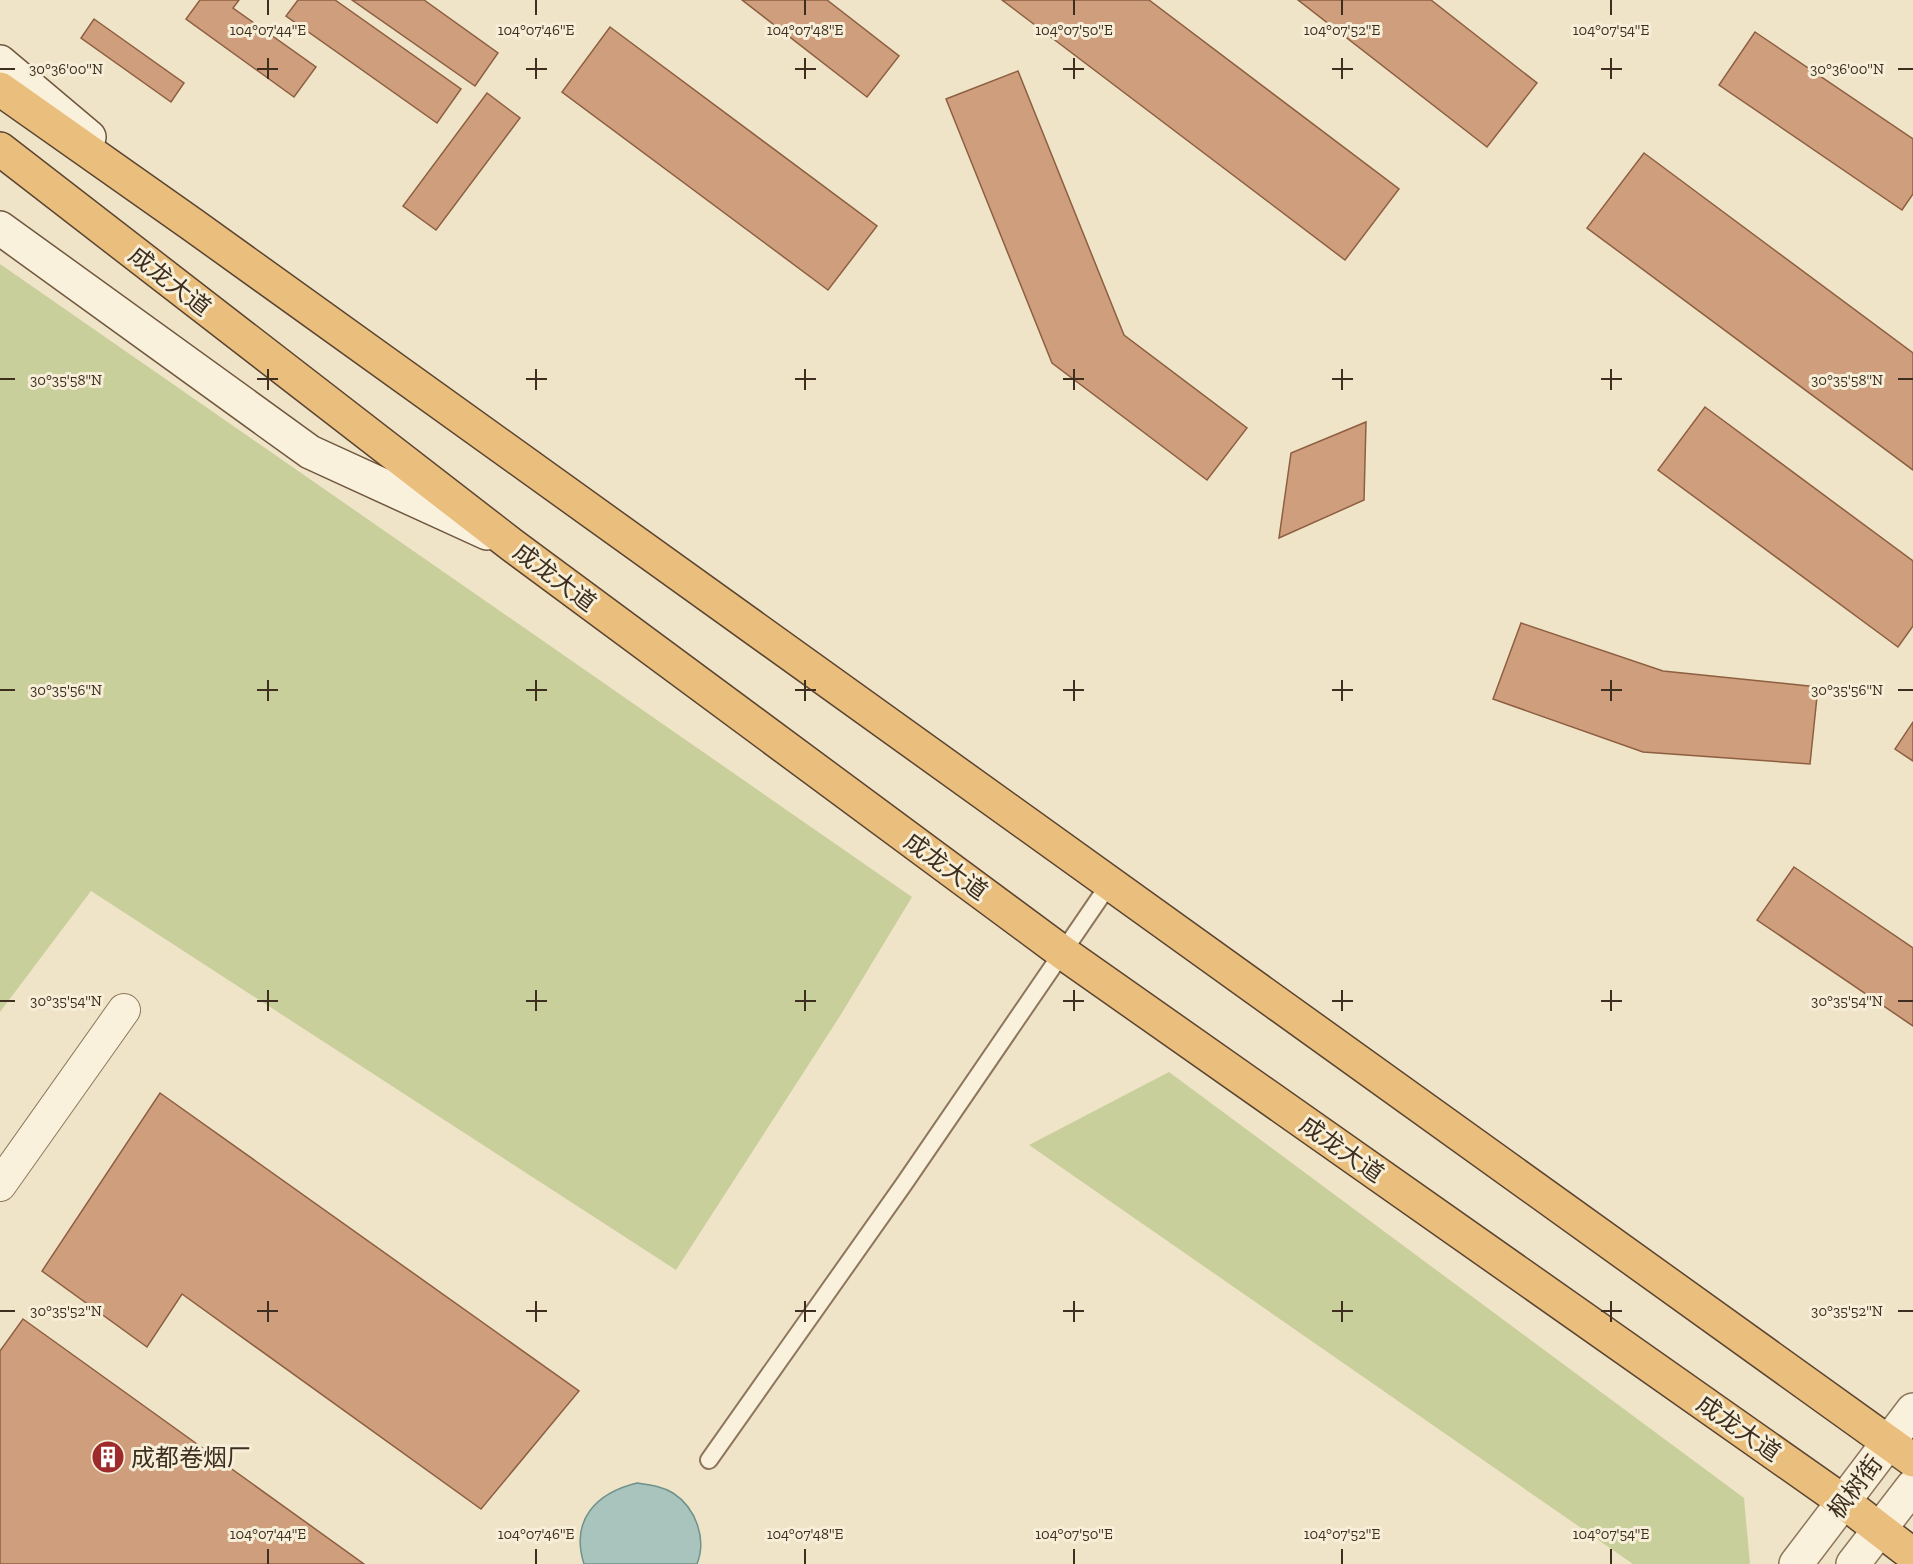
<svg xmlns="http://www.w3.org/2000/svg" width="1913" height="1564" viewBox="0 0 1913 1564" font-family="'Zilla Slab','Noto Sans SC',serif">
<style>
.green{fill:#c9cf9b}
.water{fill:#a9c4bc;stroke:#6f938a;stroke-width:1.5}
.building{fill:#cf9f7d;stroke:#8d5f41;stroke-width:1.5}
.lines{fill:none;stroke-linecap:round;stroke-linejoin:round}
.service-casing{stroke:#8d765c;stroke-width:20}
.minor-casing{stroke:#8d765c;stroke-width:34}
.tertiary-casing{stroke:#8d765c;stroke-width:36}
.secondary-casing{stroke:#6f573f;stroke-width:36}
.trunk-casing{stroke:#5b4430;stroke-width:36}
.service{stroke:#faf1dc;stroke-width:16}
.minor{stroke:#faf1dc;stroke-width:32}
.tertiary{stroke:#faf1dc;stroke-width:33}
.secondary{stroke:#faf1dc;stroke-width:33}
.trunk{stroke:#eabe7c;stroke-width:33}
.ticks{fill:none;stroke:#3d2e20;stroke-width:2}
.labels{text-anchor:middle;dominant-baseline:central;stroke-width:6;stroke-linejoin:round;paint-order:stroke}
.street-label{font-size:24px;fill:#3d2e20;stroke:#f7eed8}
.poi-label{font-size:24px;fill:#3d2e20;stroke:#f7eed8;text-anchor:start}
.ticks-label{font-size:15px;text-anchor:middle;fill:#3d2e20;stroke:#f7eed8;stroke-width:6;stroke-linejoin:round;paint-order:stroke}
</style>
<rect width="100%" height="100%" fill="#f0e4c8"/>
<path class="green" d="M0 264 912 897 840 1016 676 1270 91 891 0 1012Z
M1169 1072 1744 1498 1750 1564H1633L1029 1145Z"/>
<path class="water" d="M637 1483C650 1485 662 1486 673 1493 696 1508 707 1539 697 1564H584C570 1520 596 1493 637 1483Z"/>
<path class="building" d="M200 0H239L233 8 316 67 294 97 186 19Z
M298 0H335L461 89 437 123 286 16Z
M352 0H424L498 53 475 86Z
M742 0H827L899 56 867 97Z
M1002 0H1149L1399 189 1345 260Z
M1298 0H1431L1537 83 1487 147Z
M94 19 184 83 171 102 81 38Z
M610 27 877 226 828 290 562 92Z
M1755 32 1913 139V194L1902 210 1719 85Z
M1018 71 1124 335 1247 428 1207 480 1052 363 946 99Z
M487 93 520 118 436 230 403 206Z
M1644 153 1913 353V470L1587 228Z
M1705 407 1913 561V626L1898 647 1658 470Z
M1366 422 1364 500 1279 538 1291 453Z
M1521 623 1663 671 1818 687 1810 764 1643 752 1493 699Z
M1913 722V761L1895 749Z
M1794 867 1913 948V1026L1757 920Z
M160 1093 579 1391 481 1509 182 1294 147 1347 42 1271Z
M23 1319 364 1564H0V1351Z"/>
<g class="lines">
<defs>
<path id="service" d="M709 1460 904 1184 1110 883"/>
<path id="minor" d="M0 1185 124 1010"/>
<path id="tertiary" d="M1796 1564 1913 1410
M1853 1564 1913 1486"/>
<path id="secondary" d="M0 62 89 137
M0 228 310 452 487 533"/>
<path id="trunk" d="M0 89 193 225 1913 1460
M0 149 512 545 1062 952 1844 1502 1913 1555"/>
</defs>
<use href="#service" class="service-casing"/>
<use href="#minor" class="minor-casing"/>
<use href="#tertiary" class="tertiary-casing"/>
<use href="#secondary" class="secondary-casing"/>
<use href="#trunk" class="trunk-casing"/>
<use href="#service" class="service"/>
<use href="#minor" class="minor"/>
<use href="#tertiary" class="tertiary"/>
<use href="#secondary" class="secondary"/>
<use href="#trunk" class="trunk"/>
</g>
<path class="ticks" d="M268 0V15M536 0V15M805 0V15M1074 0V15M1342 0V15M1611 0V15M268 58V79M536 58V79M805 58V79M1074 58V79M1342 58V79M1611 58V79M0 69H15M257 69H278M526 69H547M795 69H816M1063 69H1084M1332 69H1353M1601 69H1622M1898 69H1913M268 369V390M536 369V390M805 369V390M1074 369V390M1342 369V390M1611 369V390M0 379H15M257 379H278M526 379H547M795 379H816M1063 379H1084M1332 379H1353M1601 379H1622M1898 379H1913M268 680V701M536 680V701M805 680V701M1074 680V701M1342 680V701M1611 680V701M0 690H15M257 690H278M526 690H547M795 690H816M1063 690H1084M1332 690H1353M1601 690H1622M1898 690H1913M268 990V1011M536 990V1011M805 990V1011M1074 990V1011M1342 990V1011M1611 990V1011M0 1001H15M257 1001H278M526 1001H547M795 1001H816M1063 1001H1084M1332 1001H1353M1601 1001H1622M1898 1001H1913M268 1301V1322M536 1301V1322M805 1301V1322M1074 1301V1322M1342 1301V1322M1611 1301V1322M0 1311H15M257 1311H278M526 1311H547M795 1311H816M1063 1311H1084M1332 1311H1353M1601 1311H1622M1898 1311H1913M268 1549V1564M536 1549V1564M805 1549V1564M1074 1549V1564M1342 1549V1564M1611 1549V1564"/>
<defs>
<symbol id="building-disc" viewBox="-11 -11 22 22"><circle r="9.5" fill="#9e2a2b" stroke="#f7eed8"/><path d="M-4-6H4V6H1V3H-1V6H-4ZM-2.5-4.3h1.7v1.8h-1.7ZM.8-4.3h1.7v1.8H.8ZM-2.5-1h1.7V.8h-1.7ZM.8-1h1.7V.8H.8Z" fill="#fff"/></symbol>
</defs>
<g fill-rule="evenodd">
<use href="#building-disc" x="89" y="1438" width="38" height="38"/>
</g>
<g class="labels">
<g class="street-label">
<text transform="translate(170 281) rotate(38)">成龙大道</text>
<text transform="translate(555 577) rotate(37)">成龙大道</text>
<text transform="translate(946 866) rotate(36)">成龙大道</text>
<text transform="translate(1342 1149) rotate(35)">成龙大道</text>
<text transform="translate(1739 1428) rotate(35)">成龙大道</text>
<text transform="translate(1855 1487) rotate(-53)">枫树街</text>
</g>
<g class="poi-label">
<text x="131" y="1457">成都卷烟厂</text>
</g>
</g>
<g class="ticks-label">
<text x="268" y="35">104°07'44"E</text>
<text x="536" y="35">104°07'46"E</text>
<text x="805" y="35">104°07'48"E</text>
<text x="1074" y="35">104°07'50"E</text>
<text x="1342" y="35">104°07'52"E</text>
<text x="1611" y="35">104°07'54"E</text>
<text x="66" y="74">30°36'00"N</text>
<text x="1847" y="74">30°36'00"N</text>
<text x="66" y="385">30°35'58"N</text>
<text x="1847" y="385">30°35'58"N</text>
<text x="66" y="695">30°35'56"N</text>
<text x="1847" y="695">30°35'56"N</text>
<text x="66" y="1006">30°35'54"N</text>
<text x="1847" y="1006">30°35'54"N</text>
<text x="66" y="1316">30°35'52"N</text>
<text x="1847" y="1316">30°35'52"N</text>
<text x="268" y="1539">104°07'44"E</text>
<text x="536" y="1539">104°07'46"E</text>
<text x="805" y="1539">104°07'48"E</text>
<text x="1074" y="1539">104°07'50"E</text>
<text x="1342" y="1539">104°07'52"E</text>
<text x="1611" y="1539">104°07'54"E</text>
</g>
</svg>
